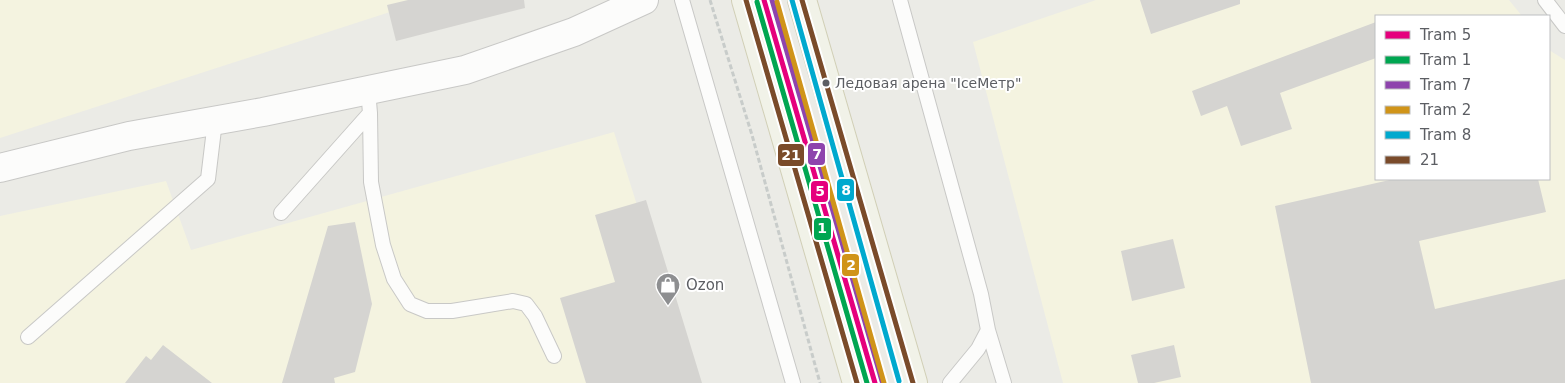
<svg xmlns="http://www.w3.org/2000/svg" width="1565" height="383" viewBox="0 0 1565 383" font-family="'DejaVu Sans',sans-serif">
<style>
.commercial{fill:#f4f3e0}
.building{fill:#d5d4d1}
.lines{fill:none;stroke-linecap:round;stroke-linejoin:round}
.lane-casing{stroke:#c8c8c6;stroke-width:16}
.street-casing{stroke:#c8c8c6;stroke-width:30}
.primary-casing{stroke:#d1cfb6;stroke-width:30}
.path{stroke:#c8ccca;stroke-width:3;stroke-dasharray:5 2.5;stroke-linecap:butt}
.lane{stroke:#fcfcfb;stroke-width:14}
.street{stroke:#fcfcfb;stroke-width:28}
.primary{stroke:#f1f2e8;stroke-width:28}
.bus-1-casing{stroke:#fff;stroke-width:9}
.bus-1{stroke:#7a4b2a;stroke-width:5}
.tram-1-casing{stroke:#fff;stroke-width:9}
.tram-2-casing{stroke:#fff;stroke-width:9}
.tram-3-casing{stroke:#fff;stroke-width:9}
.tram-4-casing{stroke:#fff;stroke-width:9}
.tram-5-casing{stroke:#fff;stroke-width:9}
.tram-1{stroke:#e5007d;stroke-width:5}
.tram-2{stroke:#00a651;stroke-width:5}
.tram-3{stroke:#8e44ad;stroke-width:5}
.tram-4{stroke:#d09419;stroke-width:5}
.tram-5{stroke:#00a9ce;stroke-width:5}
.bus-dot{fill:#5c5e63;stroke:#fff;stroke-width:2}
.labels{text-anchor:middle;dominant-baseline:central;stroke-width:4;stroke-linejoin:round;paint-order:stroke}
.bus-label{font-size:14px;fill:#5c5e63;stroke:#fff;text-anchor:start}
.poi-label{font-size:15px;fill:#5c5e63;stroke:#fff;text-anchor:start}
.line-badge{stroke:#fff;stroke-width:2}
.badge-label{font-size:14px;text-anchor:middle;font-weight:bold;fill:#fff}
</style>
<rect width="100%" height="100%" fill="#ebebe6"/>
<path class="commercial" d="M0 0H427L0 138Z
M1096 0H1509L1522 16H1376V179H1549V50L1565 60V383H1063L973 42Z
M614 132 693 383H0V216L166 181 191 250Z"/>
<path class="building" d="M408 0H524L525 8 396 41 387 5Z
M1140 0H1240V4L1151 34Z
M1376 22V58L1280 93 1292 129 1241 146 1227 106 1201 116 1192 91Z
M1394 179H1538L1546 212 1419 241 1435 309 1565 279V383H1311L1275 206Z
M646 200 702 383H586L560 298 615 282 595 215Z
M355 222 372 304 355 372 334 378 335 383H282L328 226Z
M1173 239 1185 288 1132 301 1121 251Z
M163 345 212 383H125L146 356 151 360Z
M1174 345 1181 377 1154 383H1138L1131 355Z"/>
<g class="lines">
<defs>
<path id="lane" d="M682 0 793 383
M900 0 981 294 988 330 978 349 950 383
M1545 0 1565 26
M368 90 370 113 371 182 383 245 394 279 410 304 427 311H452L513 301 526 304 535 316 554 356
M281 213 370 113
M988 330 1004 383
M28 337 208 179 215 121"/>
<path id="street" d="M0 168 129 136 263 112 465 70 574 32 644 0"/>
<path id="primary" d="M746 0 857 383
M802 0 913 383"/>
</defs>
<use href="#lane" class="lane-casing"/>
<use href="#street" class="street-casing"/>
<use href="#primary" class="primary-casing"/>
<path class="path" d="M710 0 752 135 820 383"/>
<use href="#lane" class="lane"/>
<use href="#street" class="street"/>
<use href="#primary" class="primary"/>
<defs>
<path id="bus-1" d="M746 0 857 383
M802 0 913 383"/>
</defs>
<use href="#bus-1" class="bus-1-casing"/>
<use href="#bus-1" class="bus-1"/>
<defs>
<path id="tram-1" d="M764 0 875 383"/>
<path id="tram-2" d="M757 2 867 383"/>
<path id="tram-3" d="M772 0 882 381"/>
<path id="tram-4" d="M777 2 884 383"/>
<path id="tram-5" d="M792 0 899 381"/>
</defs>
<use href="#tram-1" class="tram-1-casing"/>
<use href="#tram-2" class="tram-2-casing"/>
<use href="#tram-3" class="tram-3-casing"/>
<use href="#tram-4" class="tram-4-casing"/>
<use href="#tram-5" class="tram-5-casing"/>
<use href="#tram-1" class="tram-1"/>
<use href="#tram-2" class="tram-2"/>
<use href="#tram-3" class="tram-3"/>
<use href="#tram-4" class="tram-4"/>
<use href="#tram-5" class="tram-5"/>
</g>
<defs>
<symbol id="shop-pin" viewBox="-11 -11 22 30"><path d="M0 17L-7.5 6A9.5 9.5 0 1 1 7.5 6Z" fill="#8e8f91" stroke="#fff"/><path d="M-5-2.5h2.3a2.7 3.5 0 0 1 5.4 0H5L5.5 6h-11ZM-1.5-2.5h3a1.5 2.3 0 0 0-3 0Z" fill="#fff"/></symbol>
</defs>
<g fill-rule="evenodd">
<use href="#shop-pin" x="654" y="271" width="28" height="38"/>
</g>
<circle class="bus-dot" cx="826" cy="83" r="4.5"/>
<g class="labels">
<g class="bus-label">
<text x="835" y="83">Ледовая арена "IceМетр"</text>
</g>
<g class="poi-label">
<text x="686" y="285">Ozon</text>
</g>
</g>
<g class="line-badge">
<rect x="807" y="142" width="19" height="24" rx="5" fill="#8e44ad"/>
<rect x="777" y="143" width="28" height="24" rx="5" fill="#7a4b2a"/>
<rect x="836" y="178" width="19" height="24" rx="5" fill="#00a9ce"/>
<rect x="810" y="180" width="19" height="23" rx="5" fill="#e5007d"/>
<rect x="813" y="217" width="19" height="24" rx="5" fill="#00a651"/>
<rect x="841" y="253" width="19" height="24" rx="5" fill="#d09419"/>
</g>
<g class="badge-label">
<text x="817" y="159">7</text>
<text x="791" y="160">21</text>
<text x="846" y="195">8</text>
<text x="820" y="196">5</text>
<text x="822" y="233">1</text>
<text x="851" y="270">2</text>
</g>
<rect x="1375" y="15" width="175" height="165" fill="#ffffff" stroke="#bebfc1"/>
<rect x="1385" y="31" width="25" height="8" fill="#e5007d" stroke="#bebfc1"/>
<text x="1420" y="40" font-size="15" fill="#5c5e63">Tram 5</text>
<rect x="1385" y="56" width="25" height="8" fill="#00a651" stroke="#bebfc1"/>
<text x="1420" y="65" font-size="15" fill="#5c5e63">Tram 1</text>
<rect x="1385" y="81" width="25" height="8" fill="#8e44ad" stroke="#bebfc1"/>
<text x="1420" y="90" font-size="15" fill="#5c5e63">Tram 7</text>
<rect x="1385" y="106" width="25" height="8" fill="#d09419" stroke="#bebfc1"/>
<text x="1420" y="115" font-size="15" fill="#5c5e63">Tram 2</text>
<rect x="1385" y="131" width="25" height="8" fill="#00a9ce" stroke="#bebfc1"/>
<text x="1420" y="140" font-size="15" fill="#5c5e63">Tram 8</text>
<rect x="1385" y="156" width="25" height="8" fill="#7a4b2a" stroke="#bebfc1"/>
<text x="1420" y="165" font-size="15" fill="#5c5e63">21</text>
</svg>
